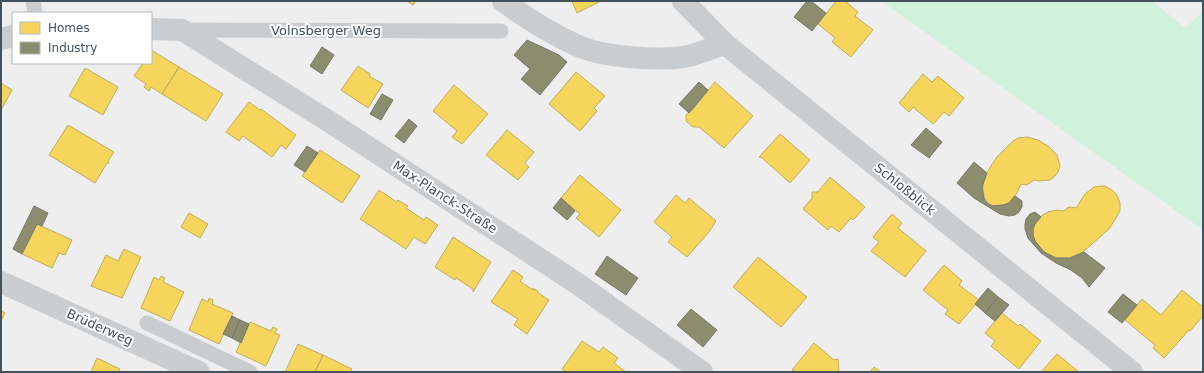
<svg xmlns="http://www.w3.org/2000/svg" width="1204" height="373" viewBox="0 0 1204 373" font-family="'DejaVu Sans',sans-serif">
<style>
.green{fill:#d0f1db}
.homes{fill:#f6d55c;stroke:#c0ad5c}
.industry{fill:#8c8c6e;stroke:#767a69}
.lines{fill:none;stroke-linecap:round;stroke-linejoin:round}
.lane{stroke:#cacdcf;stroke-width:15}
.street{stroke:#cacdcf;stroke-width:22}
.secondary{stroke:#caced1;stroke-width:22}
.labels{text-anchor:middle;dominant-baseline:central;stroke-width:4;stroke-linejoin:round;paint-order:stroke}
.street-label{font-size:13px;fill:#43515d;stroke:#fff}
</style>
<rect width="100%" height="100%" fill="#efeeee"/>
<path class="green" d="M881 1H1152L1185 28 1203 12V230Z"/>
<path class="homes" d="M407 1H416L413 5Z
M572 1H601L577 13Z
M836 1H845L858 12 855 16 873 30 851 57 832 42 835 38 818 24Z
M151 50 179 67 162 94 151 87 149 91 144 87 146 84 134 76 143 63H151Z
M358 66 370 74 369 76 383 84 368 108 341 90Z
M179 67 223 94 206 121 162 94Z
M85 68 118 87 103 115 69 96Z
M576 72 605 96 594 108 597 111 580 131 549 104Z
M923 74 932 82 938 76 964 98 949 116 944 112 933 124 913 107 909 112 899 103Z
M715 82 753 116 724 148 699 127H693L686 121V115L693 109Z
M1 83 12 90 1 110Z
M454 85 488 114 462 144 452 137 457 131 433 111Z
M249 102 260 110 261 109 296 135 286 149 281 145 272 157 243 136 239 141 226 132Z
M68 125 114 152 108 161 109 163H107L95 183 49 155Z
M507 130 534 152 525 163 529 167 518 180 486 155Z
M780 134 810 160 790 183 761 157H759Z
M1027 137 1038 140 1048 146 1057 155 1060 166 1058 172 1055 176 1050 180 1039 181 1034 180 1030 183 1026 185 1021 184 1017 193 1009 203 998 206 990 205 985 199 983 191V182L987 172 997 157 1013 141 1018 138Z
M320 150 360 176 342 203 302 176Z
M580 175 621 210 599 237 576 218 580 214 561 198Z
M830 177 865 207 853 220 851 218 839 232 831 226 828 230 803 209 812 198V192H818Z
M1100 186H1105L1112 190 1117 195 1120 203V211L1116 218 1109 229 1083 252 1070 258H1056L1044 252 1035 241 1033 235V229L1035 224 1041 216 1048 212 1056 210 1064 211 1067 208 1071 207 1076 208 1085 194 1094 187Z
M379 190 397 202 398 200 408 206 406 208 424 220 426 217 438 225 425 244 414 237 406 249 360 219Z
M676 195 685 203 689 198 716 221 709 232 687 257 668 242 672 237 654 222Z
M189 213 208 224 200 238 181 227Z
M892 214 902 223 898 228 926 251 905 277 871 251 879 242 873 237Z
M37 224 72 240 65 255 59 253 52 268 22 254Z
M453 237 491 262 473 292V289L456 278 455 280 435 267Z
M124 249 141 257 122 298 91 286 106 255 118 261Z
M758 257 807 297 781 327 733 287Z
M944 265 962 281 959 285 979 300 959 324 945 314 948 310 923 290Z
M513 270 523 277 520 281 533 290V288L538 291 537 292 549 300 527 334 514 325 518 319 491 302Z
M161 276 165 278 163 282 184 292 170 321 141 308 154 277 159 280Z
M1182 290 1203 307V316L1190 331 1189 330 1164 358 1153 348 1155 345 1125 320 1142 299 1161 315Z
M209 298 213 300 212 304 233 313 219 344 189 330 202 299 208 302Z
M1 311 5 313 1 321Z
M1002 313 1018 326 1020 324 1041 341 1019 369 991 346 995 341 985 333Z
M250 322 271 331 273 327 277 329 275 333 280 335 266 366 236 352Z
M582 341 599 352 603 347 618 358 614 363 626 372H566L562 369Z
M814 343 834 360 838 359 839 372H795L792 370Z
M298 344 323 355 315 372H285Z
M1057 354 1079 372H1041Z
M323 355 352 369 350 372H315Z
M97 358 120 369 118 372H91Z
M874 367 881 372H870Z"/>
<path class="industry" d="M807 1H811L826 13 812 31 794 17Z
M527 40 559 55 567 62 540 95 521 79 530 69 514 55Z
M322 47 334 55 322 74 310 66Z
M699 82 708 90 689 113 679 104Z
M382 94 393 100 381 120 370 114Z
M409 119 417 126 404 143 395 136Z
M926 128 942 142 929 158 911 145Z
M307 146 318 153 305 172 294 165Z
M974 162 987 173 982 187 984 199 987 203 992 206 1004 205 1009 203 1015 196 1022 201V207L1019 212 1015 215 1009 216 1000 214 974 198 957 183Z
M561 198 575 211 567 220 553 208Z
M34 206 48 213 42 226 37 224 22 254 13 249Z
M1035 212 1041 217 1035 224 1033 229V235L1035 241 1044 252 1056 258H1070L1084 252 1105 268 1089 287 1082 278 1071 270 1056 263 1041 253 1028 238 1025 229V224L1026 219 1030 214Z
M607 256 638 278 626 295 595 274Z
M988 288 998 297 985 313 975 304Z
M1123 294 1137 305 1122 323 1108 312Z
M998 297 1009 305 995 321 985 313Z
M691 309 717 330 703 347 677 325Z
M232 316 240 320 232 338 223 334Z
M240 320 249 324 241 343 232 338Z"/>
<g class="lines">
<path class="lane" d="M33 1 35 13
M182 30 501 31
M147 323 250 372"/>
<path class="street" d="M503 1C526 18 550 33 576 45 601 57 657 61 684 57 698 54 712 48 725 44
M683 1 725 44 1132 372
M151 29 182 30 322 117 575 282 702 372
M1 39 13 36"/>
<path class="secondary" d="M1 282 199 372"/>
</g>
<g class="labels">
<g class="street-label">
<text x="326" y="30">Volnsberger Weg</text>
<text transform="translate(905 189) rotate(39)">Schloßblick</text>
<text transform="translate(445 197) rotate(33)">Max-Planck-Straße</text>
<text transform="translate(100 327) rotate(24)">Brüderweg</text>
</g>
</g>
<rect width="1204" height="373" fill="none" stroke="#43515d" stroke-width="4"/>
<rect x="12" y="12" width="140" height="52" fill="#ffffff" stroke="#b4b9be"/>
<rect x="20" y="22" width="20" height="12" fill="#f6d55c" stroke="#b4b9be"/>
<text x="48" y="32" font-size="12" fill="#43515d">Homes</text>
<rect x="20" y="42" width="20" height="12" fill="#8c8c6e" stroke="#b4b9be"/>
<text x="48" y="52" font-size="12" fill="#43515d">Industry</text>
</svg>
